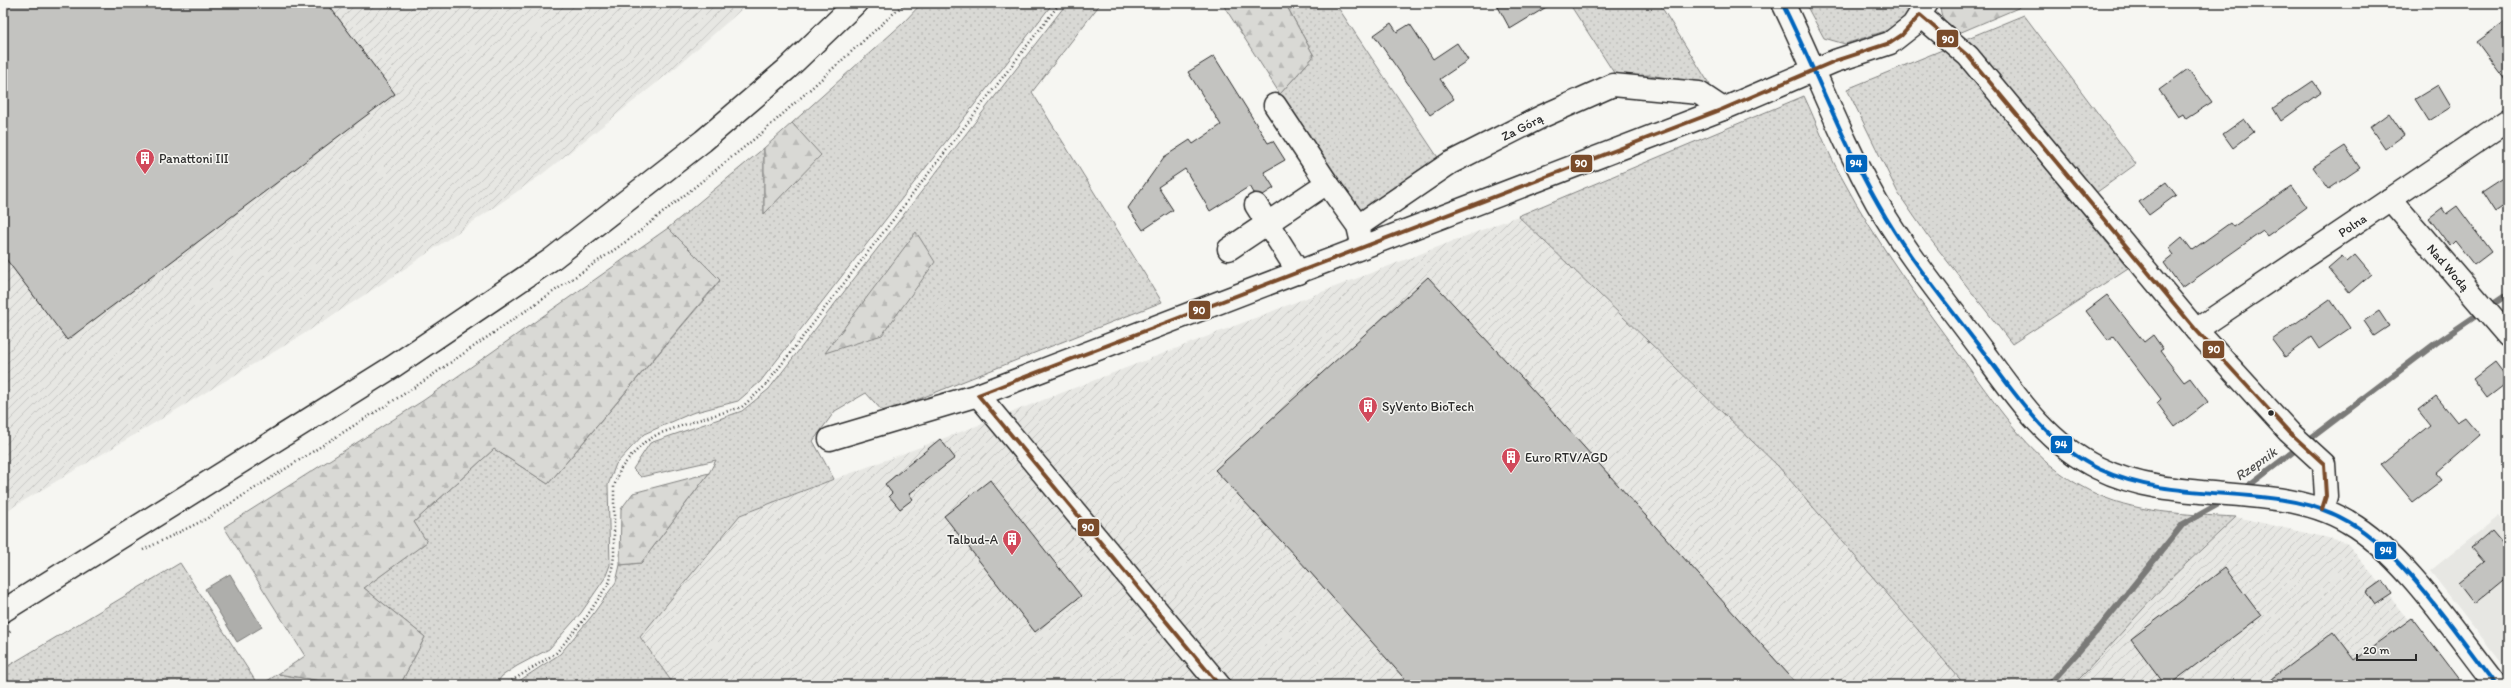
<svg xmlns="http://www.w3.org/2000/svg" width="2511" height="688" viewBox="0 0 2511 688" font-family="Itim,sans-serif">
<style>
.built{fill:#e7e7e3}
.industrial{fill:url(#industrial-furrows)}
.grass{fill:url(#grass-dots);stroke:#828280}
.forest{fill:url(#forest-firs);stroke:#828280}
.water{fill:#aeaeab;stroke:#7a7a78}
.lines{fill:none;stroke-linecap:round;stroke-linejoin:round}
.stream{stroke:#7a7a78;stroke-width:6}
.building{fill:#c3c3c0;stroke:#2b2b2b}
.minor-casing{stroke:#2b2b2b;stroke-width:25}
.major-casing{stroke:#2b2b2b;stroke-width:25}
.path{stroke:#2b2b2b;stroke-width:2.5;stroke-dasharray:1 3;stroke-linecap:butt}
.minor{stroke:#f6f6f2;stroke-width:22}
.major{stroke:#f6f6f2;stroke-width:22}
.bus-1-casing{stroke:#f6f6f2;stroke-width:7}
.bus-2-casing{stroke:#f6f6f2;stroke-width:7}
.bus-1{stroke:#0065bd;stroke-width:4}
.bus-2{stroke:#7a4b2a;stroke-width:4}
.bus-dot{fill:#2b2b2b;stroke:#f6f6f2;stroke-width:1.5}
.labels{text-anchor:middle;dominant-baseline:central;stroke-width:3;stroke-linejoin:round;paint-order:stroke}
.street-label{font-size:13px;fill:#2b2b2b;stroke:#f6f6f2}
.poi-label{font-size:13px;fill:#2b2b2b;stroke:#f6f6f2;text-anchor:start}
.water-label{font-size:14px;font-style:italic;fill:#525251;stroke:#f6f6f2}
.line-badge{stroke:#f6f6f2;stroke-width:1.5}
.badge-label{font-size:11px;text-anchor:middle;font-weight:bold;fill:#fff}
</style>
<defs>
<pattern id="industrial-furrows" width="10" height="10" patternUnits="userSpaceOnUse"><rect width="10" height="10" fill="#e7e7e3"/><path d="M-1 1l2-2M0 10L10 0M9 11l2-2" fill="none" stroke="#c6c6c3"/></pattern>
<pattern id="grass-dots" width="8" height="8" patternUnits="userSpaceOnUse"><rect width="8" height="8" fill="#d9d9d5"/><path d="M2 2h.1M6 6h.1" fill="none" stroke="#babab7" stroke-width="1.8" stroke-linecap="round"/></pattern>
<pattern id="forest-firs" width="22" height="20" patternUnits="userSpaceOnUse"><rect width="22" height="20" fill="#d9d9d5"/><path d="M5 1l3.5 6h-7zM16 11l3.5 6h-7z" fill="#babab7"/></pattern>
</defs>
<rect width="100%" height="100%" fill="#f6f6f2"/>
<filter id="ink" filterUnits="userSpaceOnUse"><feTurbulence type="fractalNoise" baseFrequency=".025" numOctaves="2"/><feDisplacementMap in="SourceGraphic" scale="8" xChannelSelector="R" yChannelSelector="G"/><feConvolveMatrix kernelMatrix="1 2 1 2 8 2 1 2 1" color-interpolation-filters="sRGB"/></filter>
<g filter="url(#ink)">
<path class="built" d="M2499 516 2508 528V671L2430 571Z"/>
<path class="industrial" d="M3 3H749L674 69 541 175 400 272 299 337 3 513Z
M1518 216 1778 466 1965 685H674L640 637 740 515 979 425Z
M2236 517 2346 542 2460 685H2073L2086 672 2171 578Z"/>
<path class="grass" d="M922 3H1053L760 382 738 401 692 413 644 434 616 464 608 485 610 565 605 578 581 613 549 649 517 666 502 676 495 685H400L425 637 364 588 426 542 414 522 494 449 548 484 720 281 668 228 764 148V214L820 155 792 123 902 24Z
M1067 3H1101L1032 92 1162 302 884 413 866 393 835 411 813 441 834 479 740 515 640 637 674 685H513L560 654 591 617 616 582 620 565 641 563 709 473 716 460 641 477 633 469 650 443 742 411 769 389Z
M1285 3H1335L1439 159 1357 215 1280 94 1314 56Z
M1569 3H1659L1710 85 1650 75 1616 76Z
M1805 3H1917L1914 11 1898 25 1888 30 1845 44 1824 38Z
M2024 15 2136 164 2089 198 1963 40Z
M1947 48 2128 268 2012 344 1927 235 1898 193 1847 89Z
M1804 96C1817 123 1827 152 1842 178 1877 244 1922 304 1966 364 2001 411 2033 462 2088 490 2134 514 2186 514 2236 517L2171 578 2086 672 2073 685H1965L1778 466 1518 216Z
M180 563 258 685 3 684V669Z
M278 674 346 685H261Z"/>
<path class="forest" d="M1222 3H1285L1314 56 1280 94Z
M1941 3H2023L2018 8 1959 33C1948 25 1938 18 1941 3Z
M792 123 821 155 764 214V148Z
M668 228 720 280 548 484 494 449 414 522 427 542 364 588 425 637 400 685H346L278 674 305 656 224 527 424 400Z
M916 232 935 262 882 335 825 353Z
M709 473 641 563 620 565 621 509 633 493Z"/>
<path class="water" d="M230 574 262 627 237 642 205 589Z"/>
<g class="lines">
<path class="stream" d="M2244 489 2436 343 2508 294
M2049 685 2101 626 2183 524 2224 501"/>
</g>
<path class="building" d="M3 3H327L395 94 67 340 3 255Z
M1496 3H1553L1510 29Z
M2508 19V84L2477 42Z
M1391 23 1397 32 1410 24 1433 59 1457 43 1468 60 1440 79 1454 99 1430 115 1374 35Z
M1214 56 1268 143 1273 141 1285 160 1264 172 1274 188 1263 195 1254 193 1250 186 1210 211 1185 169 1158 187 1173 210 1143 230 1128 208 1164 157 1190 140 1193 144 1221 125 1188 72Z
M2188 69 2212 102 2186 119 2183 114 2178 117 2159 90Z
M2313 81 2321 92 2281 121 2273 108Z
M2438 85 2451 107 2429 121 2415 99Z
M2389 113 2404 135 2385 149 2370 127Z
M2244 119 2254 132 2233 148 2223 134Z
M2345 146 2360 168 2329 189 2313 167Z
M2508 175V203L2495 212 2482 192Z
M2166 182 2176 195 2149 215 2139 202Z
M2292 186 2307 207 2267 236 2263 231 2182 288 2164 263 2174 255 2169 248 2182 237 2192 250 2230 223 2233 227Z
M2457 206 2491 252 2474 265 2455 241 2450 246 2429 218 2442 208 2446 214Z
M2355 255 2371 274 2349 293 2328 268 2342 256 2347 262Z
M1428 277 1521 377 1798 685H1410L1309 571 1215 470Z
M2107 295 2144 342 2153 335 2163 349 2160 351 2184 382 2190 378 2208 402 2175 427 2157 403 2161 399 2113 336 2108 340 2086 311Z
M2330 299 2350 328 2319 349 2311 337 2285 357 2272 340Z
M2379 311 2389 326 2374 336 2364 321Z
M2495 362 2508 379V382L2487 398 2473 379Z
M2436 396 2457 422 2465 417 2480 435 2436 473 2442 480 2413 502 2381 464 2430 425 2418 410Z
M940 439 955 458 909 494 913 499 900 509 889 496 892 493 885 484Z
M990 480 1081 596 1035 632 944 516Z
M2492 531 2508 550V576L2474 604 2458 583 2484 562 2472 548Z
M2225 568 2261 616 2169 685H2165L2131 639Z
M2383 580 2392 594 2375 605 2366 592Z
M2412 618 2463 685H2263L2334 632 2355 660Z"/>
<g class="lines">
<defs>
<g id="minor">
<path d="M1783 3C1815 69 1841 139 1877 203 1908 256 1948 304 1984 353 2016 397 2048 444 2098 468 2150 494 2212 491 2268 498 2297 501 2323 507 2348 522 2403 553 2456 635 2496 685"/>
<path d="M1920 15 1968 56 2196 330 2289 432 2324 464 2326 496 2322 509"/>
<path d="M1327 183 1358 226 1361 239"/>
<path id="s1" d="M2390 199 2508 336"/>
<path d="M1256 205 1299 273"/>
<path id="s2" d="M1358 226 1450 163 1543 116 1613 85 1699 93 1723 109"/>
<path d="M1229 249 1327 183 1275 105"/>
<path id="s3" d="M2196 330 2508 120"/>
<path d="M978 395 1219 685"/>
<path d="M830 439 978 395 1723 109 1835 61 1890 43 1913 25 1927 3"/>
</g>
<path id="major" d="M3 611 394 366 552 259 703 141 787 69 856 3"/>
</defs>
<use href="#minor" class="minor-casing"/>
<use href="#major" class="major-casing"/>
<path class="path" d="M143 550 206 519 415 387 630 239 763 132 905 3
M3 637 11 631
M505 685 556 653 587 616 610 581 614 556V486L621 468 634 453 645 442 658 434 698 420 742 407 764 387 1060 3"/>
<use href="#minor" class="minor"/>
<use href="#major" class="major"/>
<defs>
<path id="bus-1" d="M1783 5C1816 71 1842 141 1878 204 1908 258 1948 305 1985 354 2017 397 2049 445 2099 469 2152 494 2212 491 2269 498 2297 501 2324 507 2349 522 2404 554 2456 634 2496 685"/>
<path id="bus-2" d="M1219 685 978 395 1723 109 1835 61 1890 43 1902 35 1920 15 1968 56 2196 330 2289 432 2324 464 2326 496 2322 509"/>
</defs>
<use href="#bus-1" class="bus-1-casing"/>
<use href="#bus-2" class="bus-2-casing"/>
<use href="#bus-1" class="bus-1"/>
<use href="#bus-2" class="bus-2"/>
</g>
</g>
<defs>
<symbol id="building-pin" viewBox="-11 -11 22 30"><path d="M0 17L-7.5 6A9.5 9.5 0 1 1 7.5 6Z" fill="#d1495b" stroke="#f6f6f2"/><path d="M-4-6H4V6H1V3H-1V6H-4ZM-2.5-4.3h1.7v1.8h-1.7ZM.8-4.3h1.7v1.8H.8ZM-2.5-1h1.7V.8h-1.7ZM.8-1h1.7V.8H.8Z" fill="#fff"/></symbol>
</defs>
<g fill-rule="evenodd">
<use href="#building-pin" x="134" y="147" width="22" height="30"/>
<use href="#building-pin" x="1357" y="395" width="22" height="30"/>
<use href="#building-pin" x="1500" y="446" width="22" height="30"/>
<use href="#building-pin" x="1001" y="528" width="22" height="30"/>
</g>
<circle class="bus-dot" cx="2271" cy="413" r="3.5"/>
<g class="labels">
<g class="street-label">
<text stroke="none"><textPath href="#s2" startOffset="192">Za Górą</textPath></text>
<text stroke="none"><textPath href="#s3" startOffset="188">Polna</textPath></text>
<text stroke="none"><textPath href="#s1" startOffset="90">Nad Wodą</textPath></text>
</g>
<g class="poi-label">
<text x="159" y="158">Panattoni III</text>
<text x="1382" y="406">SyVento BioTech</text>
<text x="1525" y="457">Euro RTV/AGD</text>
<text x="998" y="539" text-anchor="end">Talbud-A</text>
</g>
<g class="water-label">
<text transform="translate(2256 464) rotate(-35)">Rzepnik</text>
</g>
</g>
<g class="line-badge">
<rect x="1936" y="29" width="23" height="19" rx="4" fill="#7a4b2a"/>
<rect x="1845" y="154" width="23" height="19" rx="4" fill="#0065bd"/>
<rect x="1570" y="154" width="23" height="19" rx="4" fill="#7a4b2a"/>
<rect x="1188" y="300" width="23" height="20" rx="4" fill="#7a4b2a"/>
<rect x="2202" y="340" width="23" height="19" rx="4" fill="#7a4b2a"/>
<rect x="2050" y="435" width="23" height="19" rx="4" fill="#0065bd"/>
<rect x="1077" y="518" width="23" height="19" rx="4" fill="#7a4b2a"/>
<rect x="2374" y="541" width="23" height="19" rx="4" fill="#0065bd"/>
</g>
<g class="badge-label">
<text x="1948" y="43">90</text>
<text x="1856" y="167">94</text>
<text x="1581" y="167">90</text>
<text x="1199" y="314">90</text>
<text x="2214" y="353">90</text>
<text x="2061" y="448">94</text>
<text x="1088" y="531">90</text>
<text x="2386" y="554">94</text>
</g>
<rect width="2511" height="688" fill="none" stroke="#f6f6f2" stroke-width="16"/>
<rect x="8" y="8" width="2495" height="672" fill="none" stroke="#2b2b2b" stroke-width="1.5" filter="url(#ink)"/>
<path d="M2357 654v6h59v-6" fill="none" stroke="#2b2b2b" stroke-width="2"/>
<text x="2363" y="654" font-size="12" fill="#2b2b2b" stroke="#f6f6f2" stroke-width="3" paint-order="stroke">20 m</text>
</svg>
